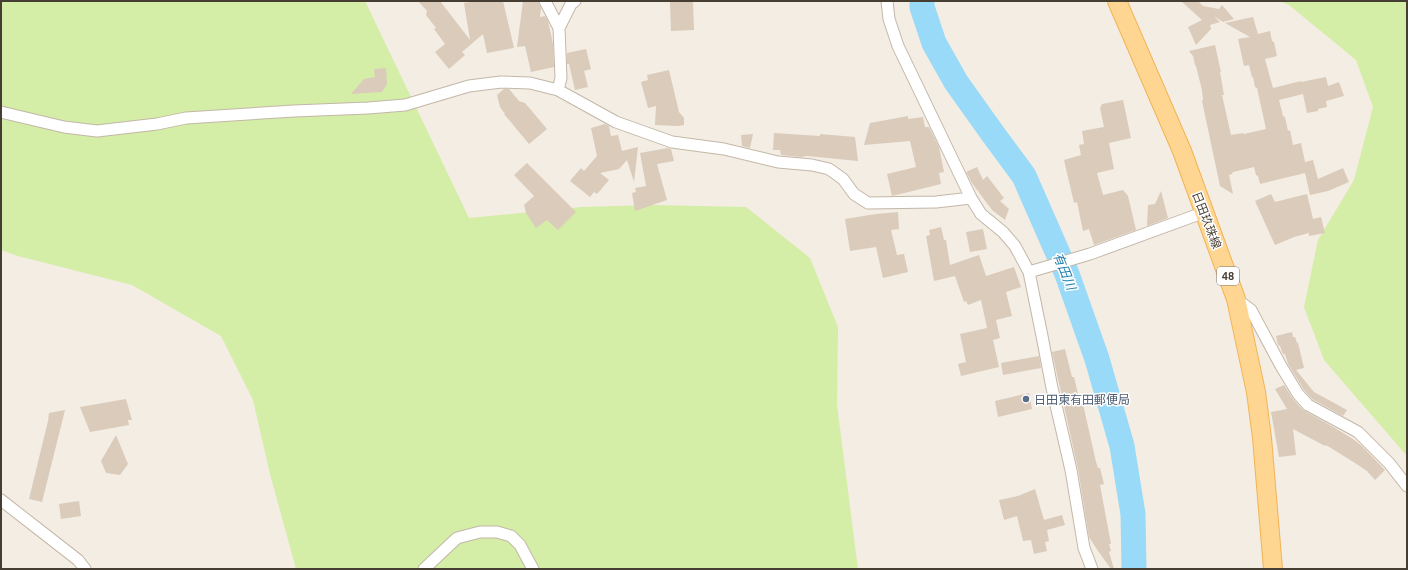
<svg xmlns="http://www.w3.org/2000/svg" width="1408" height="570" viewBox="0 0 1408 570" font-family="Ubuntu,'Noto Sans JP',sans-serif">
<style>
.green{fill:#d4eda7}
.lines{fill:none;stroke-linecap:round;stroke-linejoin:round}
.river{stroke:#98daf8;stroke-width:25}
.building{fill:#dacbbb}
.street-casing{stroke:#c3b7a8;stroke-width:13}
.primary-casing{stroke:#f1b354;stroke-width:20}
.street{stroke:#fff;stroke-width:11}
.primary{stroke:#ffd691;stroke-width:18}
.service-dot{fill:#5c6f8a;stroke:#fff;stroke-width:1.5}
.labels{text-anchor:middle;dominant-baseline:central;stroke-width:3;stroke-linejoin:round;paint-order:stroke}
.shield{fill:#fff;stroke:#7e7770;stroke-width:1}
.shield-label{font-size:11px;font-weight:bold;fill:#463d33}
.street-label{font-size:12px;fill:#463d33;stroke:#fff}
.service-label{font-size:12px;fill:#4e5e75;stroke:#fff;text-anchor:start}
.water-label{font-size:13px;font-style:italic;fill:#1e7ead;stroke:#fff}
</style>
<rect width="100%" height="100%" fill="#f4ede3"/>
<path class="green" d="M1 1H365L469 218 582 207 653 205 746 207 810 258 838 327 837 405 858 569H296L270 474 253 400 221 336 132 285 18 256 1 250Z
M1279 1H1407V456L1324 360 1304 307 1318 240 1354 180 1373 107 1356 60 1289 5Z"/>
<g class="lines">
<path class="river" d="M922 1V7L934 43 956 82 993 134 1024 176 1067 274 1097 359 1122 446 1133 514 1134 569"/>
</g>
<path class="building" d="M418 1H440L470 40 464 3 476 1H503L514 48 487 53 483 34 462 52 465 55 449 69 435 52 445 44 434 29 436 28 426 15 427 11Z
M523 1H538L541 8 540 17 545 16 548 21 553 44 554 67 531 72 525 46 517 47Z
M670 1H693L694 30 671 31Z
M1181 1H1198L1203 6 1219 9 1222 5 1234 19 1223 22 1214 16 1220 22 1210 25 1211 29 1196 45 1188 27 1202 20Z
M1253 17 1258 34 1270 31 1272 41 1274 42 1277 56 1265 59 1273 88 1301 81V82L1326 77 1328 86 1339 82 1344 96 1326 101 1327 107 1318 109V111L1307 113 1303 94 1279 100 1283 116 1285 117 1288 131 1290 130 1293 145 1301 143 1305 162 1313 160 1318 179 1343 168 1349 182 1328 191 1310 195 1305 173 1260 184 1258 176 1256 175 1254 167 1233 172 1232 174 1229 175 1233 194 1220 186 1202 101 1203 100 1202 90 1196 66 1195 65 1193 56 1189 51 1215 45 1221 72H1220L1224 95H1222L1231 135 1243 133 1244 134 1266 129 1257 88 1255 87 1253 77H1252L1249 65 1244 66 1238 39 1250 37 1225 23Z
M586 49 591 69 584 71 588 87 575 90 569 64H567V53Z
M386 68 387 84 382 92 351 94 364 79 375 77 374 69Z
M669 70 679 112 684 118V125L679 126 655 125 656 106 648 108 641 82 648 80 647 75Z
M504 89H509L519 101 525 103 547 129 529 144 504 114H505L500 107 497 95Z
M1123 100 1131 138 1109 143 1114 169 1097 173 1103 195 1123 190 1128 196 1136 230 1094 245 1089 229 1083 231 1077 202 1074 203 1064 160 1081 155 1079 145 1084 144 1082 131 1104 127 1100 108 1102 104Z
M908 116V119L923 117 925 127H929L939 147 944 172 939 173 941 184 892 196 887 174 916 167 910 141 864 145 870 123Z
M605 124 609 126 611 136 618 135 622 151 638 147 634 182 627 160 619 169 600 173 609 180 597 194 594 192 590 197 570 181 581 168 584 171 597 156 591 128Z
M774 133 820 136V134L855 137 858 161 807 156 801 157 781 155 780 150H773Z
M753 134 750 148 742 146 741 135Z
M668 148 671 149 674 161 657 164 667 200 635 211 632 193 636 192 635 188 646 186 640 153Z
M527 163 576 212 558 230 547 220 536 228 526 213 524 205 534 196 514 175Z
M977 167 983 180 987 176 1004 198 1000 201 1009 209 1005 220 992 210 972 183 966 172Z
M1161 191 1168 218 1147 226 1148 205 1155 204Z
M1271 194 1275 202 1307 194 1313 219 1321 217 1325 233 1309 236V233L1294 237 1275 245 1255 201Z
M898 212 899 229 891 230 897 255 904 254 908 272 883 278 876 247 850 251 845 219 876 214Z
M941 227 944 240H946L950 265 979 255 986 276 1014 267 1021 287 1006 292 1012 316 996 320 1000 338 993 340 999 367 961 376 958 364 966 362 960 334 987 328 981 300 968 305 966 301 964 302 955 276 934 281 926 236 930 235 929 230Z
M983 229 987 249 970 252 966 232Z
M1292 332 1293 337H1295L1297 343H1298L1304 368 1296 370 1314 392 1347 410 1343 416 1312 399 1304 390 1288 364 1285 354H1283L1280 346 1278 345 1276 336Z
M1065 349 1072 377H1074L1078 394 1082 405 1083 404 1096 462 1098 468H1100L1104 484 1100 485 1111 544H1109L1111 551 1109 552 1114 569H1111L1098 551 1089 537 1078 469 1052 352Z
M1039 356 1041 368 1003 375 1001 363Z
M1284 385 1293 399 1303 410 1335 428 1353 439 1362 446 1385 470 1375 480 1367 471 1355 463 1326 445 1325 446 1293 429 1296 455 1279 457 1271 412 1287 409 1275 389Z
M1029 393 1032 409 998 417 995 401Z
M126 399 132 420H128L129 425 90 432 80 407Z
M65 410 42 502 29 499 48 421 49 413Z
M116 435 128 464 120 475 106 473 101 461Z
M1035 489 1044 520 1062 515 1065 525 1047 530 1049 541 1045 542 1047 551 1034 554 1031 540 1023 541 1017 516 1004 520 999 500 1018 496Z
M79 501 81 516 61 519 59 504Z"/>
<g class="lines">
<defs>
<path id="street" d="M545 1 559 28 561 78 558 90
M887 1 889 19 898 46 971 198 981 214 1003 232 1015 246 1029 272 1042 336 1052 388 1071 470 1084 548 1092 569
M559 28 571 4 575 1
M1 112 64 127 97 131 157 124 186 118 294 111 368 108 405 105 469 86 501 82 530 83 558 90 616 122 672 142 724 149 778 162 812 165 829 169 843 179 854 194 868 203 936 202 971 198
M1029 272 1090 254 1205 212
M1236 299 1251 310 1281 366 1298 394 1308 405 1358 432 1389 463 1407 486
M1 500 78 560 85 569
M424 569 457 538 480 532H497L511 536 520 545 533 569"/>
<path id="primary" d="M1117 1 1182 151 1236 299 1256 392 1262 438 1273 569"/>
</defs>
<use href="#street" class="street-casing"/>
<use href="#primary" class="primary-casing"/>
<use href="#street" class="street"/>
<use href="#primary" class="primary"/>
</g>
<circle class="service-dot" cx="1026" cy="399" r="4"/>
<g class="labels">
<rect class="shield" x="1217" y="267" width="22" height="18" rx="3"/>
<g class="shield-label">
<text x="1228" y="276">48</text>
</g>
<g class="street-label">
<text transform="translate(1207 220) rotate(69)">日田玖珠線</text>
</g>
<g class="service-label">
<text x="1034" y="399">日田東有田郵便局</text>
</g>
<g class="water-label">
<text transform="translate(1065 271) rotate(68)">有田川</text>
</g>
</g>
<rect width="1408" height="570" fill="none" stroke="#463d33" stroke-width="4"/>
</svg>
